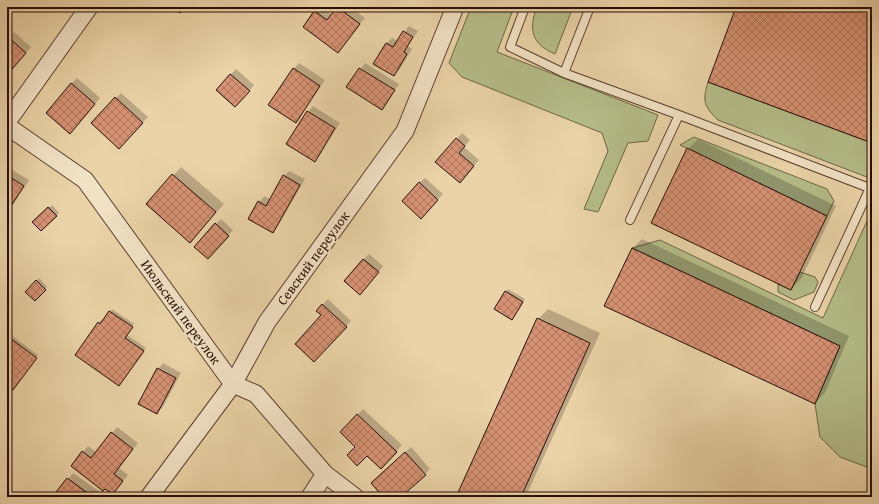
<svg xmlns="http://www.w3.org/2000/svg" width="879" height="504" viewBox="0 0 879 504" font-family="'Gentium Book Plus',serif">
<style>
.grass{fill:#b4bd8a;stroke:#6e6546}
.shadow{fill:#0003}
.building{fill:url(#building-cross-hatch);stroke:#280d03}
.lines{fill:none;stroke-linecap:round;stroke-linejoin:round}
.lane-casing{stroke:#583e2c;stroke-width:10}
.street-casing{stroke:#583e2c;stroke-width:19}
.lane{stroke:#f1e2c6;stroke-width:8}
.street{stroke:#f1e2c6;stroke-width:17}
.labels{text-anchor:middle;dominant-baseline:central;stroke-width:3.5;stroke-linejoin:round;paint-order:stroke}
.street-label{font-size:14px;fill:#280d03;stroke:#f1e2c6}
</style>
<defs>
<pattern id="building-cross-hatch" width="8" height="8" patternUnits="userSpaceOnUse"><rect width="8" height="8" fill="#d69274"/><path d="M0 0l8 8M0 8l8-8" fill="none" stroke="#ae765d"/></pattern>
</defs>
<rect width="100%" height="100%" fill="#ead3a8"/>
<filter id="stains"><feTurbulence type="fractalNoise" baseFrequency=".005" numOctaves="4"/><feColorMatrix values="0 0 0 0 .2 0 0 0 0 .09 0 0 0 0 .02 0 0 0 .5 -.17"/></filter>
<radialGradient id="worn" r=".72"><stop offset=".6" stop-color="#630" stop-opacity="0"/><stop offset="1" stop-color="#630" stop-opacity=".3"/></radialGradient>
<path class="grass" d="M471 7H514L497 52 658 115 648 141 628 143 598 212 584 209 608 151 602 133 462 77 449 63Z
M537 7H573L555 54C532 44 528 30 537 7Z
M708 82 872 143V179L718 120C704 106 702 102 708 82Z
M694 137 827 189 834 201 827 216 680 145Z
M872 210V469L840 457 820 437 815 404 840 346 632 248 660 240 823 318Z
M800 272 815 277 818 282 814 292 794 300 778 292V284L791 290Z"/>
<path class="shadow" d="M136 7H144L140 10Z
M320 7 332 15 338 7H350L365 18 338 52 304 27Z
M409 26 418 31 408 46 412 49 399 70 394 75 375 63 387 43 392 38 398 41Z
M14 32 31 47 7 73V39Z
M299 63 325 80 295 122 294 69Z
M365 63 399 84 382 109 348 87Z
M236 69 254 85 241 101 230 75Z
M77 78 100 98 76 127 71 84Z
M121 93 148 117 125 142 116 98Z
M313 106 340 123 320 155 315 161 308 112Z
M462 133 470 140 464 147 479 160 460 182 457 139Z
M698 139 836 206 801 279 791 289 688 149Z
M7 167 29 180 7 214Z
M181 167 224 204 190 242 147 204Z
M289 171 305 179 278 226 273 232 259 202 265 196 271 200 284 176Z
M425 178 443 194 427 212 419 183Z
M52 205 59 213 41 230 34 222Z
M221 219 233 230 213 252 216 224Z
M642 239 849 336 825 393 815 403 632 249Z
M369 254 383 266 366 288 363 260Z
M39 278 47 287 35 300 26 292Z
M508 289 525 299 512 319 506 292Z
M328 299 351 321 320 355 323 315 317 311Z
M112 309 134 324 127 335 146 348 119 385 98 323 101 320 103 322Z
M548 309 600 333 526 496 528 497H457L538 319Z
M10 334 38 355 15 386 7 384V337Z
M163 363 181 373 163 407 157 413 158 369Z
M363 409 402 445 381 468 341 432Z
M117 427 138 443 119 468 128 475 113 493 72 466 88 446 96 452Z
M411 447 430 469 399 497H385L377 478Z
M73 473 100 492 96 497H54Z"/>
<path class="building" d="M172 7H185L180 13Z
M337 7 360 24 338 53 303 27 314 11 327 20Z
M736 7H872V143L708 82Z
M403 31 413 37 404 52 407 54 394 76 373 64 386 43 393 47Z
M8 37 26 53 7 75V38Z
M293 68 320 86 296 123 268 105Z
M359 68 395 90 382 110 346 87Z
M230 74 250 91 235 107 216 90Z
M71 83 95 104 70 134 46 113Z
M115 97 143 123 119 149 91 123Z
M307 111 335 128 315 162 286 144Z
M456 138 465 146 459 153 474 166 460 183 435 162Z
M687 148 827 216 791 290 651 223Z
M172 174 216 212 190 243 146 204Z
M7 175 24 186 7 212Z
M283 175 300 185 273 233 248 219 258 201 266 206Z
M419 182 438 200 421 219 402 201Z
M48 207 57 216 41 231 32 222Z
M215 223 229 236 208 259 194 247Z
M632 248 840 346 815 404 604 306Z
M363 259 379 272 360 295 344 281Z
M36 280 46 290 35 301 25 292Z
M505 291 523 302 512 320 494 309Z
M322 304 347 327 314 362 295 344 321 315 316 311Z
M109 311 133 327 125 338 144 351 119 386 75 355 98 322 100 324Z
M537 318 590 343 521 497H456Z
M7 336 37 358 13 390 7 385Z
M157 368 176 378 157 414 138 404Z
M357 414 397 452 381 469 367 456 357 466 347 455 355 447 340 432Z
M111 432 133 449 114 474 123 481 113 494 105 489 103 491 71 466 82 451 91 458Z
M405 452 426 475 401 497H383L371 483Z
M67 478 93 497H52Z"/>
<g class="lines">
<defs>
<path id="lane" d="M525 7 510 47 564 73 679 115 872 189
M564 73 590 7
M630 220 679 115
M815 307 870 188"/>
<path id="street" d="M7 122 89 7
M7 126 85 180 233 384 256 394 325 474 355 497
M149 497 233 384 267 322 405 131 455 7
M310 497 325 474"/>
</defs>
<use href="#lane" class="lane-casing"/>
<use href="#street" class="street-casing"/>
<use href="#lane" class="lane"/>
<use href="#street" class="street"/>
</g>
<g class="labels">
<g class="street-label">
<text transform="translate(313 258) rotate(-54)">Севский переулок</text>
<text transform="translate(181 312) rotate(54)">Июльский переулок</text>
</g>
</g>
<rect width="879" height="504" fill="none" stroke="#ead3a8" stroke-width="24"/>
<rect x="8" y="8" width="863" height="488" fill="none" stroke="#280d03" stroke-width="2"/>
<rect x="12" y="12" width="855" height="480" fill="none" stroke="#280d03"/>
<rect width="100%" height="100%" filter="url(#stains)"/>
<rect width="100%" height="100%" fill="url(#worn)"/>
</svg>
